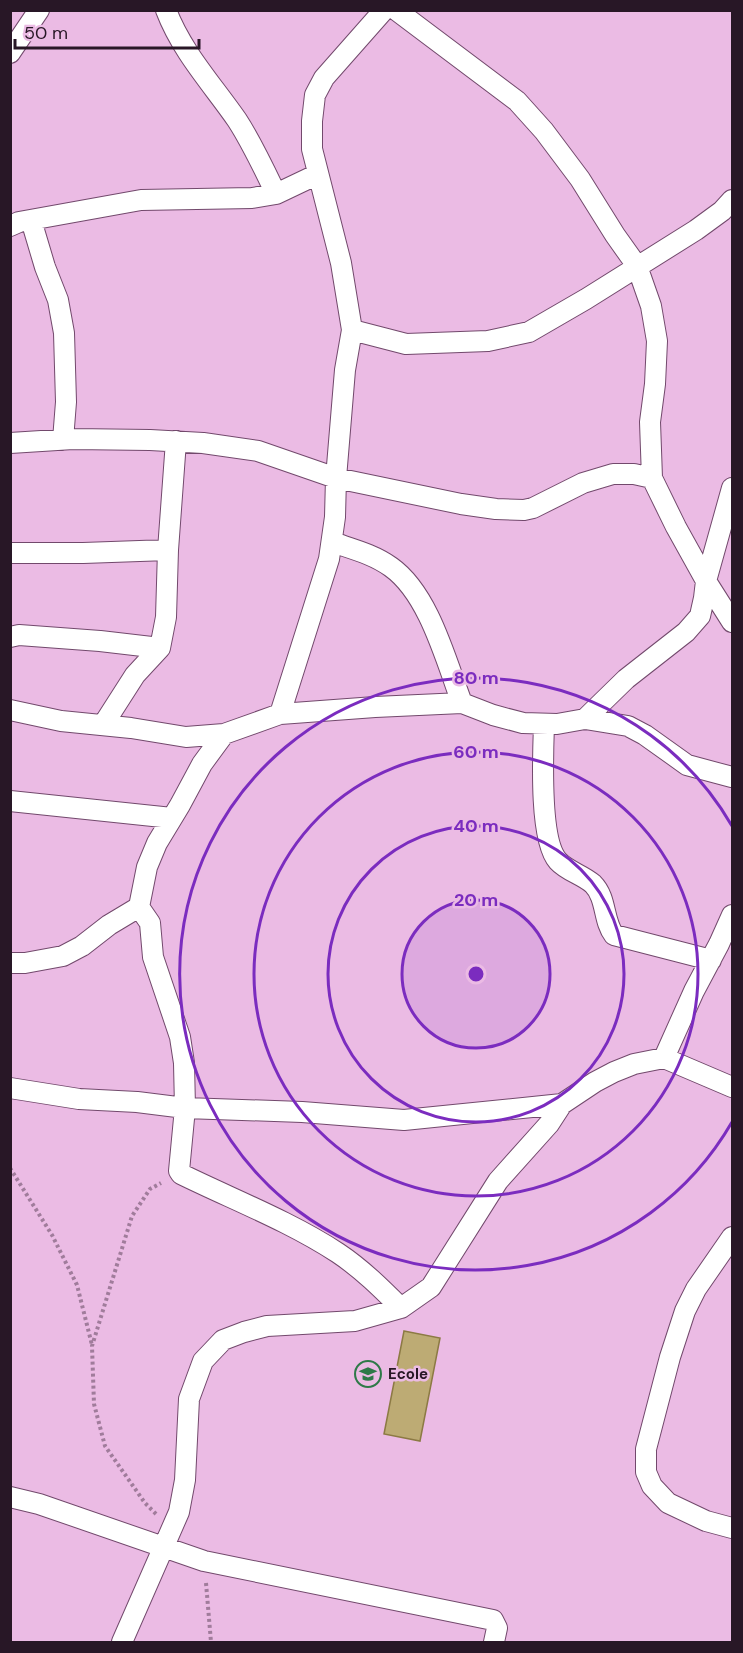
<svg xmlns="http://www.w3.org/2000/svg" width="743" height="1653" viewBox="0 0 743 1653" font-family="'DM Sans',sans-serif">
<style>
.building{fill:#bdab74;stroke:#8c7a44;stroke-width:1.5}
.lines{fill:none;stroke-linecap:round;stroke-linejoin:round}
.street-casing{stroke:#72496c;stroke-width:22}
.path{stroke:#a07c9b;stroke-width:4;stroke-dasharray:3 3;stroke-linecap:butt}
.street{stroke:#fff;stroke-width:20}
.ring{fill:none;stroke:#7b2cbf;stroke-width:3}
.labels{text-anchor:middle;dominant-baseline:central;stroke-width:5;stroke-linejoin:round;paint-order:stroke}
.poi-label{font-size:15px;font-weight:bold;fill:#281726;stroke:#ebbbe4;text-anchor:start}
.centre{fill:#7b2cbf;stroke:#ebbbe4;stroke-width:3}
.ring-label{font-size:18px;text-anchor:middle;font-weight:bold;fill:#7b2cbf;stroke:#ebbbe4;stroke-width:5;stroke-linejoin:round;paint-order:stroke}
</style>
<rect width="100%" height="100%" fill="#ebbbe4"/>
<path class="building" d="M404 1331 440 1338 420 1441 384 1434Z"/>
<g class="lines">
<defs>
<path id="street" d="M166 10C182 52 212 84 237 120 252 143 264 169 276 194
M384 10 324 78 315 95 312 121V149L341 263 352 330 345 370 336 478 335 517 329 559 280 714 224 734 202 764 180 805 157 843 147 867 139 907 150 923 153 957 180 1037 184 1063 185 1108 179 1171 181 1174C234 1200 289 1221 338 1253 362 1269 382 1289 401 1308
M396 10 517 101 544 131 580 179 615 235 637 266 651 306 657 341 655 384 650 422 652 478 676 527 706 581 704 598 700 616 686 632 626 679 585 719
M10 53 39 10
M31 220 45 267 58 300 64 333 66 402 63 440
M10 226 19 222 141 200 252 198 276 194 318 174
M352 330 406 344 488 341 529 332 586 299 696 230 722 211 732 200
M10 443 73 439 150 440 203 443 258 451 336 478 461 504 496 509 524 510 533 508 583 483 613 474H634L652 478
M732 488 706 581 732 622
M332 542C352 549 373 554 391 567 429 594 446 661 462 703L493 715 523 723 557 724 585 719 628 726 645 735 687 765 732 777
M10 553H83L168 550 176 441
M10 637 19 635 100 641 160 648
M10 710 61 721 131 728 186 737 224 734
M280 714 375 707 462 703
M544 724C543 754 539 840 558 861 567 871 583 875 593 884 607 898 603 921 614 935L711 960
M103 725 135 675 160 648 166 617 168 550
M10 801 172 818
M10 963H25L63 956 82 946 109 925 139 907
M664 1058 694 991 719 944 732 915
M10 1088 79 1099 137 1102 185 1108 302 1112 404 1120 562 1104
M732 1237 696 1289 685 1311 670 1357 646 1449V1472L652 1486 668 1503 706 1521 732 1528
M10 1497 39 1504 204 1561 493 1620 497 1628 494 1642
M122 1642 179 1512 185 1480 189 1399 203 1361 223 1340 244 1332 267 1326 355 1321 401 1308 431 1287 498 1181 549 1124 562 1104 595 1082 614 1072 634 1064 664 1058 732 1087"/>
</defs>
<use href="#street" class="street-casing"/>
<path class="path" d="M10 1168 52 1235 77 1285 92 1345
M156 1514 145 1503 105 1446 94 1404 92 1346 132 1216 150 1189 161 1183
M206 1583 211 1642"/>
<use href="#street" class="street"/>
</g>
<circle cx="476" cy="974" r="74" fill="#7b2cbf" fill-opacity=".12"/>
<g class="ring">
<circle cx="476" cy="974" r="74"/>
<circle cx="476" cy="974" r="148"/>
<circle cx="476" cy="974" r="222"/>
<path d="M732 1122A296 296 0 1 1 732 826"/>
</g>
<defs>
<symbol id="school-ring" viewBox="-11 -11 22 22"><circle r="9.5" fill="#ebbbe4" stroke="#2e7948" stroke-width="1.5"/><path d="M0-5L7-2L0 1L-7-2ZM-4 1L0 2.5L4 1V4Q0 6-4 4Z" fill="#2e7948"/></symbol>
</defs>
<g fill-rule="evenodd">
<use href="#school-ring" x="353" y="1359" width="30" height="30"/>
</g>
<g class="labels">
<g class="poi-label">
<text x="388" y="1374">Ecole</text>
</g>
</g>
<circle cx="476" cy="974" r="9" class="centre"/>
<g class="ring-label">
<text x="476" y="684">80 m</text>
<text x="476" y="758">60 m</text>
<text x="476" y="832">40 m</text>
<text x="476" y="906">20 m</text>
</g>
<rect width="743" height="1653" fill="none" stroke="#281726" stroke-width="24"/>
<path d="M15 39v9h184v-9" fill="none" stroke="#281726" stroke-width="3"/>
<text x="24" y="39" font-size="18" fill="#281726" stroke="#ebbbe4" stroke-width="4.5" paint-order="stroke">50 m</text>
</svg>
